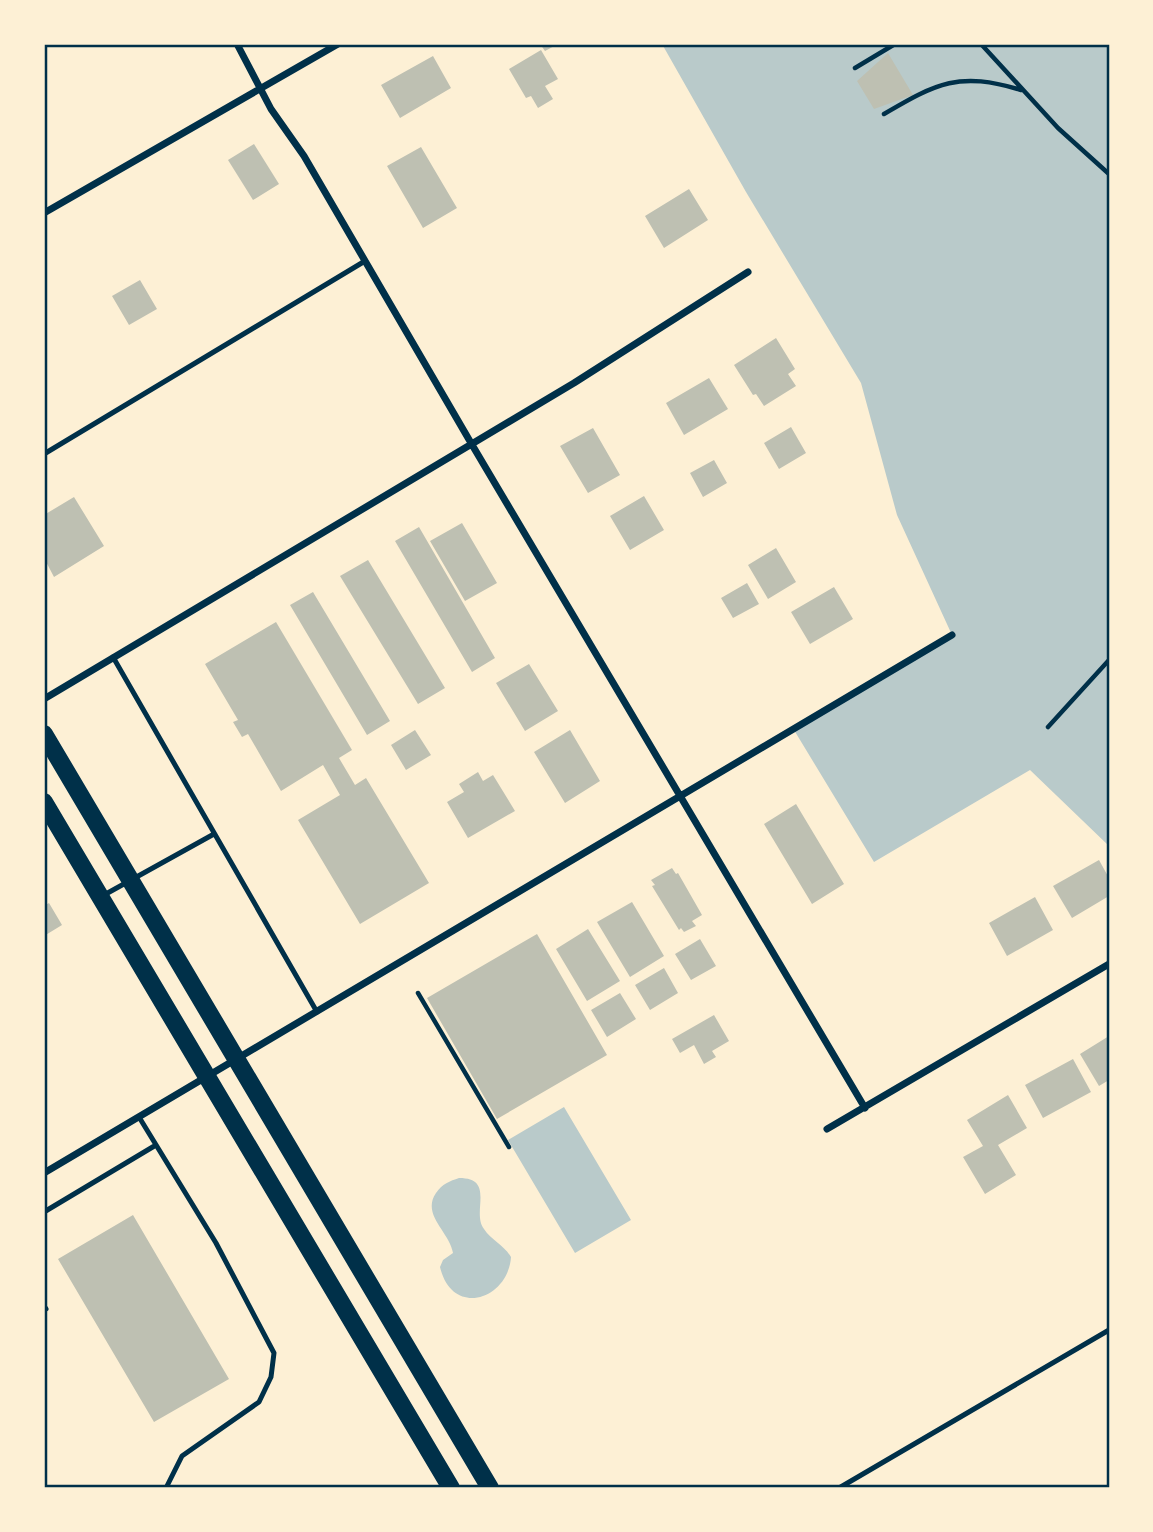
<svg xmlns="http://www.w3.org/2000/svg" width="1153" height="1532" viewBox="0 0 1153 1532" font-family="Lato,sans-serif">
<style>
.green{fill:#b9caca}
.building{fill:#bec0b2}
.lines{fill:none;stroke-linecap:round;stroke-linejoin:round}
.path{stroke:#003049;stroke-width:4.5}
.service{stroke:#003049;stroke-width:5}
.minor{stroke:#003049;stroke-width:7}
.primary{stroke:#003049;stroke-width:18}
.neatline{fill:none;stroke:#003049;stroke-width:2.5}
</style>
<rect width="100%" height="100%" fill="#fdf0d5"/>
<path class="green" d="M662 44H1109V846L1030 770 874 862 794 730 952 635 897 515 861 383 746 192Z
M564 1107 631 1220 575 1253 508 1140Z
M459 1178C496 1178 471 1212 484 1229 491 1240 504 1245 511 1257 508 1300 452 1318 440 1267L443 1260 453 1253C450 1232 421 1215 436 1193 442 1184 450 1181 459 1178Z"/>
<path class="building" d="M540 44H558L545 51Z
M541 50 558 79 545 86 553 99 538 108 531 96 526 98 509 69Z
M888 53 913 95 874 109 857 81Z
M433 56 451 88 400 118 381 85Z
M254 144 279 184 253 200 228 160Z
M421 147 457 208 423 228 387 166Z
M689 189 708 220 664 248 645 216Z
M140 280 157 309 129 325 112 296Z
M776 338 795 369 788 374 796 386 764 406 756 394 753 395 734 365Z
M709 378 728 409 684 435 666 403Z
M791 427 806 453 779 469 764 443Z
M593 428 620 475 588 493 560 446Z
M714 460 727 483 703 497 690 473Z
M644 496 664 530 630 550 610 516Z
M74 497 104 546 54 577 44 558V515Z
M462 523 497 583 465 601 430 541Z
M419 527 495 658 472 672 395 541Z
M776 548 796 582 768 599 748 565Z
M368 560 445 688 418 704 340 576Z
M747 583 759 604 733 618 721 598Z
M834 587 853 619 810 644 791 612Z
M313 592 390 721 367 735 290 605Z
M276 622 352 750 339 758 355 785 366 778 429 883 360 924 298 820 340 795 323 765 281 791 248 734 242 737 233 722 238 720 205 664Z
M529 664 558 711 525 731 496 683Z
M415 730 431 755 406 770 391 745Z
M570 730 600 781 565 803 534 752Z
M478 772 483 781 493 775 515 811 468 838 447 802 464 792 459 784Z
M796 804 844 884 812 904 764 824Z
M1099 860 1109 878V896L1072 918 1053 886Z
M672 868 676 874 678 873 702 915 692 921 696 926 684 932 681 928 679 930 652 886 655 885 651 880Z
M1035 897 1053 930 1007 956 989 923Z
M632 902 664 956 630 977 597 922Z
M49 903 62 925 44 936V906Z
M588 929 620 981 587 1001 556 949Z
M537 934 607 1055 497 1119 427 998Z
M700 939 716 966 691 980 675 954Z
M664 968 678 993 650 1010 635 985Z
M620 993 636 1019 607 1037 591 1010Z
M714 1015 729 1041 712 1051 716 1057 704 1064 694 1045 680 1053 672 1039Z
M1109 1036V1080L1099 1086 1080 1054Z
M1073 1059 1091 1092 1043 1118 1025 1085Z
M1008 1095 1027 1128 998 1145 1016 1175 985 1194 963 1157 983 1146 967 1120Z
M133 1215 229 1379 154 1422 58 1259Z"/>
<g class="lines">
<path class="path" d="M981 44 1058 128 1109 174
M855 68 895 44
M884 114C937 83 959 71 1021 90
M1048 727 1109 660
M418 993 509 1147"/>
<path class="service" d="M44 454 365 261
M113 657 317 1012
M104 895 214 834
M139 1117 216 1243 274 1353 271 1377 259 1402 182 1456 166 1488
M44 1212 156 1145
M44 1306 46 1309
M839 1488 1109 1330"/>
<path class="minor" d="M237 44 271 109 304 156 471 443 865 1108
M44 213 338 44
M44 699 574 383 748 272
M827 1129 1109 964
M44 1173 952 635"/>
<path class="primary" d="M44 734 490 1488
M44 802 451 1488"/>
</g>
<rect width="1153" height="1532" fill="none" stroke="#fdf0d5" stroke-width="91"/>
<rect x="46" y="46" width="1062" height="1440" class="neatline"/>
</svg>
